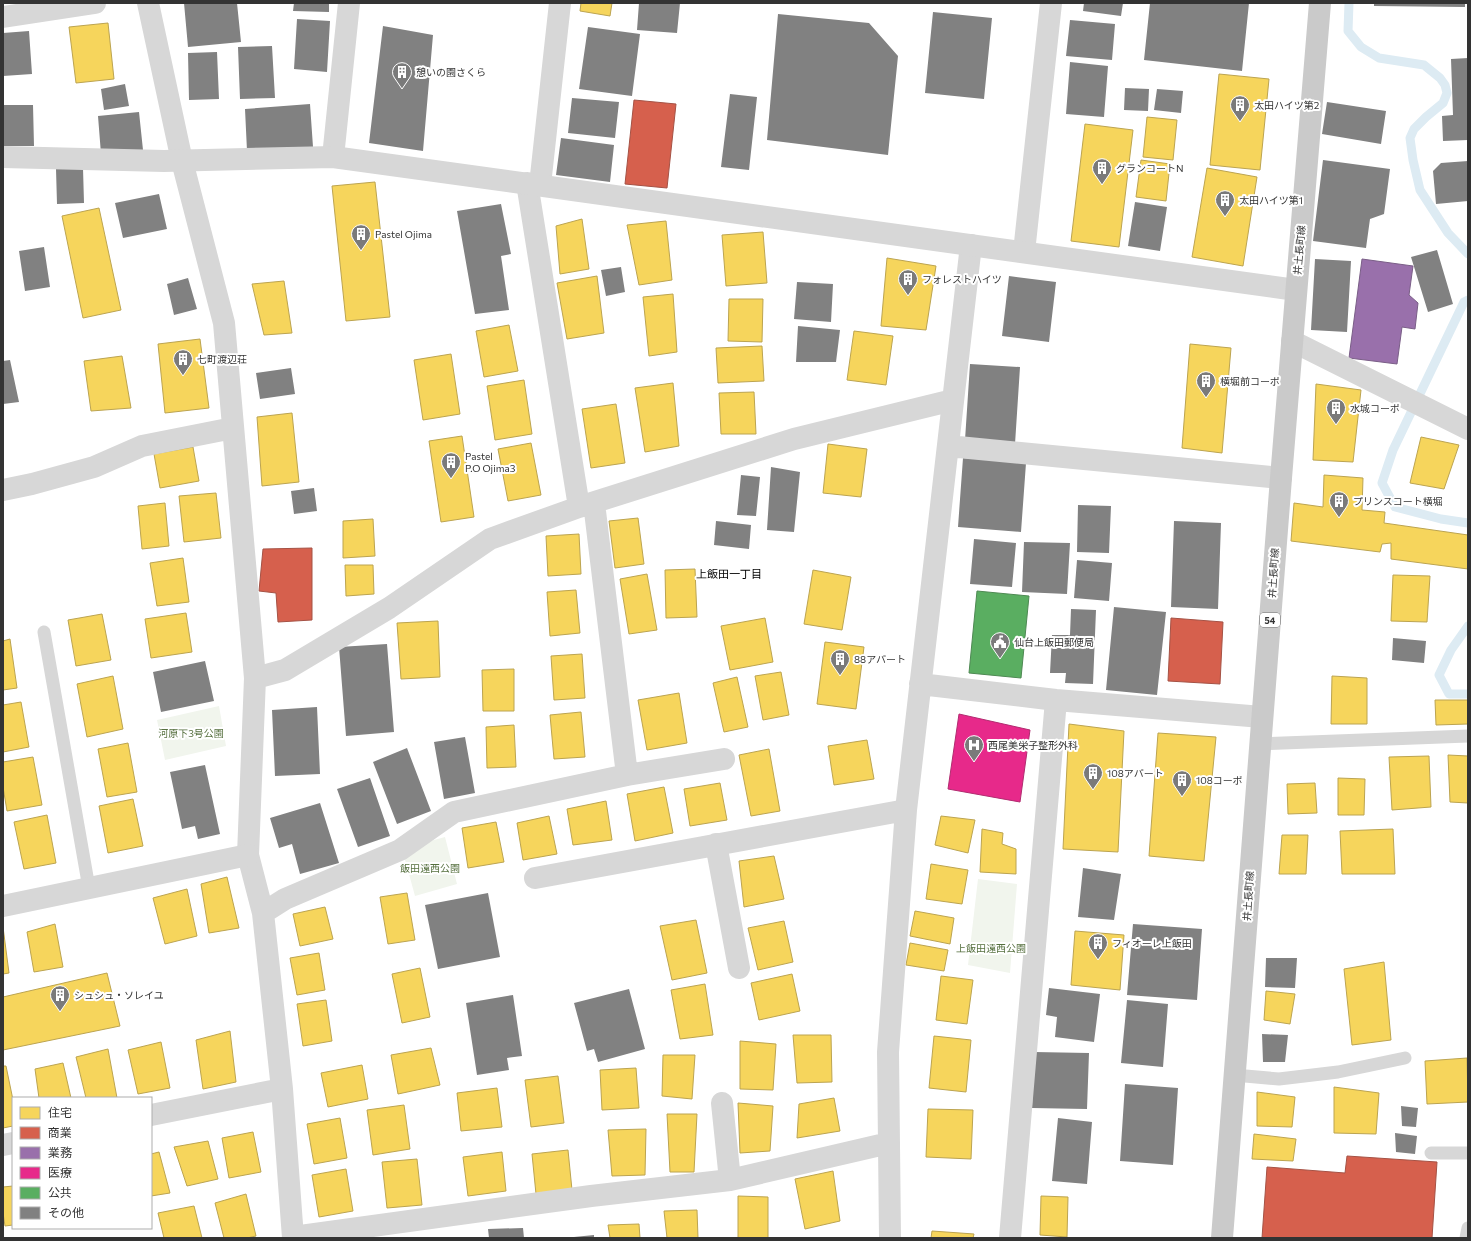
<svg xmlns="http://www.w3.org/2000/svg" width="1471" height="1241" viewBox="0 0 1471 1241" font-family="Commissioner,'Noto Sans JP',sans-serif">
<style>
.green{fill:#f1f5ed}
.homes{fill:#f6d55c;stroke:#bca450}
.shops{fill:#d6604d;stroke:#a55245}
.offices{fill:#9970ab;stroke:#7a5e87}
.health{fill:#e7298a;stroke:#b12c70}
.public{fill:#5aae61;stroke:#4e8953}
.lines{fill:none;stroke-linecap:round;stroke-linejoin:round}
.stream{stroke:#ddebf3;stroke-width:9}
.building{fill:#818181}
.service{stroke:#d7d7d7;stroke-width:13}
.minor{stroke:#d7d7d7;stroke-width:22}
.tertiary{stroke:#d7d7d7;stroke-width:22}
.primary{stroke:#cacaca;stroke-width:22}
.labels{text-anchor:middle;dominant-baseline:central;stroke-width:4;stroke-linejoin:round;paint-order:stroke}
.shield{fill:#fff;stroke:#707070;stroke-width:1}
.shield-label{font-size:9px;font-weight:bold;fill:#333}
.poi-label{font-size:10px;fill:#333;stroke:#fff;text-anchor:start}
.street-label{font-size:10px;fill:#333;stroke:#fff}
.park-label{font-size:10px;fill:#56703f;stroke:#fff}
.neighbourhood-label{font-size:11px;fill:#000;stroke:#fff}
</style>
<rect width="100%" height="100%" fill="#fff"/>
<path class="green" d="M219 706 226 746 165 760 157 720Z
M445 837 457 884 415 896 404 856 423 843Z
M978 879 1017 884 1010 973 968 965Z"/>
<path class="homes" d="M581 3H612L610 16 580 11Z
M108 23 114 79 76 83 69 27Z
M1219 74 1269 79 1260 170 1210 165Z
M1147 117 1177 120 1173 160 1143 157Z
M1085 124 1133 130 1119 247 1071 241Z
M1141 160 1170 164 1166 201 1136 197Z
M1207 168 1257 177 1243 266 1192 257Z
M375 182 390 317 346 321 332 186Z
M99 208 121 310 83 318 62 216Z
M582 219 589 269 560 274 556 226Z
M666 221 672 280 639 285 627 225Z
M763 232 767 283 726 286 722 235Z
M887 258 936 266 926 330 881 326Z
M597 276 604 333 567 339 557 283Z
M284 281 292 333 264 335 252 284Z
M673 294 677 352 649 356 643 297Z
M729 299H763L762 342 728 341Z
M509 325 518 371 484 377 476 331Z
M854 331 893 336 886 385 847 380Z
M200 339 209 408 165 413 158 344Z
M1190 344 1231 348 1222 453 1182 448Z
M762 346 764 381 718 383 716 348Z
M451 354 460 414 423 420 414 360Z
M122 356 131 408 91 411 84 361Z
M524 380 532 434 495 440 487 386Z
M673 383 679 446 645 452 635 388Z
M1316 384 1361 390 1353 462 1313 460Z
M754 392 756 434H721L719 393Z
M616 404 625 463 591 468 582 409Z
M292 413 299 482 262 486 257 417Z
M462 436 474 517 441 522 429 441Z
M1421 437 1459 445 1444 489 1410 483Z
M531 443 541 495 508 501 498 449Z
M828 444 867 449 861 497 823 493Z
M193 447 199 481 160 488 154 454Z
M1324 475 1363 478 1362 510 1385 512 1384 523 1468 535V569L1391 559V543L1382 544 1380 552 1291 541 1294 503 1323 507Z
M216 493 221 538 184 542 179 496Z
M165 503 169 546 142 549 138 506Z
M638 518 644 564 615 568 609 521Z
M373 519 375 556 343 558V521Z
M579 534 581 574 548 576 546 536Z
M183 558 189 602 157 606 150 563Z
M345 565H373L374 594 346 596Z
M695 569 697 617 666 618 665 570Z
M813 570 851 577 842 630 804 624Z
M647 574 657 630 629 634 620 579Z
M1393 575 1430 576 1427 622 1391 621Z
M576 590 580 633 550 636 547 592Z
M186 613 192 652 151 658 145 619Z
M102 614 111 660 76 666 68 620Z
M765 618 773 662 730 670 721 626Z
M438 621 440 677 401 679 397 623Z
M10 639 17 688 3 690V641Z
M825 642 864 647 856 709 817 704Z
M582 654 585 698 554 700 551 656Z
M514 669V711H483L482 670Z
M781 672 789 715 763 720 755 676Z
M113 676 123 729 87 737 77 684Z
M1332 676 1367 678V724H1331Z
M737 677 748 727 724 732 713 683Z
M679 693 687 743 647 750 638 700Z
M1435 700H1468V724L1436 725Z
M21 702 29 747 3 752V705Z
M581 712 585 757 554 759 550 715Z
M1069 724 1124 731 1118 852 1063 849Z
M514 725 516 767 487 768 486 727Z
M1158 733 1216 737 1204 861 1149 856Z
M867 740 874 779 834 785 828 746Z
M128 743 137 792 107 797 98 749Z
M769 749 780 811 751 816 739 755Z
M1448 755 1468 756V803L1450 802Z
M1429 756 1431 807 1392 810 1389 757Z
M33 757 42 805 7 811 3 787V762Z
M1338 778 1365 779 1364 815H1338Z
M720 783 727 820 690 826 684 789Z
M1315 783 1317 813 1288 814 1287 784Z
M664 787 673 833 635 841 627 794Z
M133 799 143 846 108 853 99 806Z
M606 801 612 840 573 845 567 809Z
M47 815 56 863 24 869 14 822Z
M549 816 557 854 523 860 517 823Z
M941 816 975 820 968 853 935 845Z
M496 822 504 862 468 868 462 828Z
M982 829 1003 833 1002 844 1016 849V874L980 872Z
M1393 829 1395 874H1342L1340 831Z
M1282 835H1308L1306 874H1279Z
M774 856 784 899 744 907 739 861Z
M931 864 968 870 962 904 926 899Z
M227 877 239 928 209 933 201 884Z
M187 889 197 936 165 944 153 898Z
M407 893 415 940 388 944 380 897Z
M325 907 333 939 300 946 293 914Z
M915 911 954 918 950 944 910 936Z
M696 920 707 973 672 980 660 926Z
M784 921 793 962 758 970 748 928Z
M55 924 63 967 34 972 27 932Z
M3 927 9 973 3 974Z
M1075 931 1124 935 1120 990 1071 985Z
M910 943 948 950 944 971 906 965Z
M319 953 325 990 297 995 290 958Z
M1384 962 1391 1040 1352 1045 1344 969Z
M420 968 430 1017 402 1023 392 974Z
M107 973 120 1026 3 1050V997Z
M792 974 800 1011 759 1020 751 983Z
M941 976 973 980 967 1024 936 1020Z
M705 984 713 1035 680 1039 671 990Z
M1266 991 1295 994 1290 1024 1264 1020Z
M326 1000 332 1041 303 1046 297 1004Z
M230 1031 236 1082 203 1089 196 1040Z
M793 1035H831L832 1082 797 1083Z
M934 1036 971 1040 966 1092 929 1088Z
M740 1041 776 1044 773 1090 740 1089Z
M161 1042 170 1088 138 1094 128 1050Z
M431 1048 440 1085 398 1094 391 1055Z
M108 1049 117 1098H86L76 1057Z
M663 1055H695L692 1099 662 1096Z
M1467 1058 1468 1102 1427 1104 1425 1061Z
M63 1063 71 1098H39L35 1069Z
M362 1065 368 1099 328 1107 321 1073Z
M3 1066H6L13 1100V1126L3 1128Z
M636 1068 639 1108 602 1110 600 1070Z
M558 1076 564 1123 531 1127 525 1080Z
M1334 1087 1379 1093 1376 1134 1334 1133Z
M497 1088 502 1127 461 1131 457 1093Z
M1257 1092 1295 1097 1292 1127 1257 1126Z
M834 1098 840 1131 797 1138 799 1104Z
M738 1103 773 1106 770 1151 740 1153Z
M404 1105 410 1149 373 1155 367 1110Z
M928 1109 973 1110 971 1159 926 1157Z
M667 1114H697L694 1172H670Z
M340 1118 347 1158 314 1164 307 1124Z
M646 1129 645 1175 612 1176 608 1130Z
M253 1132 261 1172 229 1178 222 1138Z
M1254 1134 1296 1139 1293 1161 1252 1159Z
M208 1141 218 1179 187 1186 174 1147Z
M568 1150 572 1190 536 1194 532 1154Z
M159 1152 170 1193 151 1196V1154Z
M502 1152 506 1191 468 1196 463 1157Z
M417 1159 422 1205 387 1208 382 1162Z
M346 1169 353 1211 319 1217 312 1175Z
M833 1171 840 1221 805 1229 795 1179Z
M13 1186V1225L5 1226 3 1213V1187Z
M246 1194 256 1236 247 1238H224L215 1203Z
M738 1196 768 1197V1238H738Z
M1041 1196 1068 1197 1067 1237 1040 1235Z
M194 1206 202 1238H164L158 1213Z
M697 1210 698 1238H667L664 1211Z
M639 1224 640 1238H610L608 1225Z
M932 1231 974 1234 973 1238H931Z"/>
<path class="shops" d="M634 100 676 104 667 188 625 184Z
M312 548V620L278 622 276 593 259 591 263 549Z
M1171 618 1223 622 1220 684 1168 681Z
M1347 1156 1437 1162 1432 1238H1262L1267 1167 1345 1173Z"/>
<path class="offices" d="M1362 259 1413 266 1409 295 1418 303 1415 329 1402 327 1397 364 1349 358Z"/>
<path class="health" d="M959 714 1030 730 1020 802 948 789Z"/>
<path class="public" d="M977 591 1029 596 1021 678 969 673Z"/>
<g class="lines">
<path class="stream" d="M1349 3 1348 31 1361 47 1379 58 1424 65 1440 78 1445 85 1447 93 1443 103 1426 117 1414 129 1410 138 1413 160 1420 190 1448 233 1468 254
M1468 300 1464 302 1393 450 1382 483 1395 507 1441 519 1468 523
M1468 626 1451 650 1439 675 1449 694H1468"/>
</g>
<path class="building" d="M184 3H237L241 42 188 47Z
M294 3H329V12L293 11Z
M639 3H680L677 33 637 30Z
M1084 3H1123L1121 16 1083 11Z
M1150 3H1249L1242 71 1144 60Z
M1374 3H1465V7L1374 6Z
M933 12 992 18 984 99 925 93Z
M778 14 869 23 898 56 888 155 767 140Z
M297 19 330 21 327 72 294 69Z
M1070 20 1115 24 1112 60 1066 56Z
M383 26 433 35 423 151 369 143Z
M588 27 640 34 632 96 579 89Z
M29 31 32 74 3 76V33Z
M272 46 275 98 240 99 238 47Z
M217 52 219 99 189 100 188 53Z
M1468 58V140L1443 141 1442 116 1453 115 1451 59Z
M1070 62 1108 66 1104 117 1066 114Z
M125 84 129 106 104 110 101 89Z
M1125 88 1149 89 1148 111 1124 110Z
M1157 89 1183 91 1181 113 1154 110Z
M730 94 757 97 749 170 721 167Z
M572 98 619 102 615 138 568 133Z
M1327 102 1386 111 1381 144 1322 134Z
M310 104 313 147 247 151 245 109Z
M3 105H33L34 146H3Z
M139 112 143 150 101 154 98 116Z
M561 138 614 145 610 182 556 175Z
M1323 160 1390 169 1384 214 1370 219 1366 248 1313 241Z
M1468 161V201L1436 204 1433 171 1441 163Z
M83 168 84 203 57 204 56 169Z
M159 194 167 229 123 238 115 203Z
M1135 202 1167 207 1160 251 1128 246Z
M501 204 511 254 501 256 509 310 475 314 457 211Z
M44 247 50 287 25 291 19 251Z
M1437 250 1453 304 1428 312 1411 257Z
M1315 259 1351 261 1347 332 1311 330Z
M621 267 625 292 606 296 601 270Z
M1009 276 1056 282 1049 342 1002 336Z
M188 278 197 309 174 315 167 284Z
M797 282 833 284 831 322 794 319Z
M798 326 840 330 836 362H796Z
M10 360 19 402 3 404V361Z
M970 364 1020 367 1015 444 965 440Z
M291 368 295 394 260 399 256 373Z
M963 458 1026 463 1021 532 958 527Z
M771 467 800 472 794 532 767 530Z
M741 475 760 477 756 516 737 515Z
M314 488 317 511 294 514 291 491Z
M1078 505 1111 506 1109 553 1077 552Z
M716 521 751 525 749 549 714 545Z
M1174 521 1221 523 1218 609 1171 607Z
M974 539 1016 543 1012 587 970 584Z
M1024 542 1070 543 1067 594 1022 592Z
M1077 560 1112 563 1109 601 1074 598Z
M1114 607 1166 612 1157 695 1106 690Z
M1071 609 1096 610 1093 684 1065 683 1066 673H1050L1052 635H1070Z
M1393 638 1426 641 1424 663 1392 660Z
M387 644 394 732 346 736 339 647Z
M205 661 214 701 161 712 153 672Z
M317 707 320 774 275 776 272 710Z
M465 737 475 793 444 799 434 742Z
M407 748 431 811 397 824 373 762Z
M205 765 220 834 198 839 195 826 182 829 170 772Z
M370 778 390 836 358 847 337 789Z
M320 803 339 863 300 874 292 844 279 848 270 818Z
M1083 868 1121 874 1114 920 1078 917Z
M488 893 500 957 438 969 425 905Z
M1133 924 1202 929 1197 1000 1127 995Z
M1266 958H1297L1295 988 1265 987Z
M1049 988 1100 994 1094 1042 1055 1037 1057 1017 1046 1015Z
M629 989 645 1049 598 1062 594 1049 587 1051 574 1003Z
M513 995 522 1056 507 1058 509 1070 477 1075 466 1003Z
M1127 1000 1168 1004 1163 1067 1121 1063Z
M1262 1034 1288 1035 1285 1062H1263Z
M1034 1052 1089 1053 1087 1109 1032 1108Z
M1125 1084 1178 1088 1173 1165 1120 1161Z
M1401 1106 1418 1108 1416 1127 1402 1126Z
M1058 1118 1092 1122 1087 1184 1052 1181Z
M1395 1133 1417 1136 1415 1154 1396 1152Z
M523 1228 524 1238H489L488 1229Z
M594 1235V1238H574V1237Z"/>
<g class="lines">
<path class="service" d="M44 632 89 888
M1260 744 1468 736
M1234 1075 1279 1079 1338 1072 1405 1058
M1431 1153H1468
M1466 1238 1468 1228"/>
<path class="minor" d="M148 3 182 161 224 323 255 678 248 855 263 913 282 1089 293 1238
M3 17 95 3
M333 157 349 3
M527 183 579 507
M540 185 560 3
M1024 252 1051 3
M1292 341 1468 429
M948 446 1281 478
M3 490 32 484 94 467 142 446 233 428
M594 503 627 775
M255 678 285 670 389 608 490 539 579 507 794 439 953 400
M920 684 1056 700 1262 717
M716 844 739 968
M535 878 906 810
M263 913 285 899 400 850 454 812 627 775 724 759
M722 1103 730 1180
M151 1115 282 1089
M3 1145 13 1143
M293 1237 591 1196 730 1180 889 1143
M890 1238 888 1052 906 810 971 245
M1010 1238 1056 700"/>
<path class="tertiary" d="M3 157 164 161 333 157 1296 290
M3 906 248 855"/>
<path class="primary" d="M1222 1238 1281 478 1320 3"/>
</g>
<defs>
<symbol id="building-pin" viewBox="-11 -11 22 30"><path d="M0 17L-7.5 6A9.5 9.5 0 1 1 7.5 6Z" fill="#7a7a7a" stroke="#fff"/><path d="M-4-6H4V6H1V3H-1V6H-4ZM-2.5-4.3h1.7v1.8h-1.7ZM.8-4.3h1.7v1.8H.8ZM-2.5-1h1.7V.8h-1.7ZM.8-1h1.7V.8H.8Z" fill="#fff"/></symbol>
<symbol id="civic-pin" viewBox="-11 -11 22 30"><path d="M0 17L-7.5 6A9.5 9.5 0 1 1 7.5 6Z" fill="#7a7a7a" stroke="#fff"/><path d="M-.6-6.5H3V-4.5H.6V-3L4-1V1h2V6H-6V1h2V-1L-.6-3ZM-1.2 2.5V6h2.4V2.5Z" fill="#fff"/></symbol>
<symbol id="hospital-pin" viewBox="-11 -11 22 30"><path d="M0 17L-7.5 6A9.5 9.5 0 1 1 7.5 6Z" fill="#7a7a7a" stroke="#fff"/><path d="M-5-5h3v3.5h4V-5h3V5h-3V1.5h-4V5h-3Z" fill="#fff"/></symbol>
</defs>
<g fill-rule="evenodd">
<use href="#building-pin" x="391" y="61" width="22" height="30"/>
<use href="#building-pin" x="1229" y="94" width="22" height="30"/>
<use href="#building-pin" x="1091" y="157" width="22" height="30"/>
<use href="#building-pin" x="1214" y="189" width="22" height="30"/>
<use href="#building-pin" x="350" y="223" width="22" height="30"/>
<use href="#building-pin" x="897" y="268" width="22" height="30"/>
<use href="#building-pin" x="172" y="348" width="22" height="30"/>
<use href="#building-pin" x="1195" y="370" width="22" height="30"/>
<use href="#building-pin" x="1325" y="397" width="22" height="30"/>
<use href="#building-pin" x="440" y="451" width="22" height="30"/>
<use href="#building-pin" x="1328" y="490" width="22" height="30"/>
<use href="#civic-pin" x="989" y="631" width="22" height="30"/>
<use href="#building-pin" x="829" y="648" width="22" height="30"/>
<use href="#hospital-pin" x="963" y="734" width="22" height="30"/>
<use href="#building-pin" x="1082" y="762" width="22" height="30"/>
<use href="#building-pin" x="1171" y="769" width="22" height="30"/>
<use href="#building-pin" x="1087" y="932" width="22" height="30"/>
<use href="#building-pin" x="49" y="984" width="22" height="30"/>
</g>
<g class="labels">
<rect class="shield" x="1260" y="613" width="20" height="14" rx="3"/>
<g class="shield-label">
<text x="1270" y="620">54</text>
</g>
<g class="poi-label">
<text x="416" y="72">憩いの園さくら</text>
<text x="1254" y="105">太田ハイツ第2</text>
<text x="1116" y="168">グランコートN</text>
<text x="1239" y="200">太田ハイツ第1</text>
<text x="375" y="234">Pastel Ojima</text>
<text x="922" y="279">フォレストハイツ</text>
<text x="197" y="359">七町渡辺荘</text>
<text x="1220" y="381">横堀前コーポ</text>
<text x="1350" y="408">水城コーポ</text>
<text x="465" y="456">Pastel<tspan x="465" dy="12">P.O Ojima3</tspan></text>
<text x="1353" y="501">プリンスコート横堀</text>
<text x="1014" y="642">仙台上飯田郵便局</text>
<text x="854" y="659">88アパート</text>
<text x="988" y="745">西尾美栄子整形外科</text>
<text x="1107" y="773">108アパート</text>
<text x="1196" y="780">108コーポ</text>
<text x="1112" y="943">フィオーレ上飯田</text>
<text x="74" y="995">シュシュ・ソレイユ</text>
</g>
<g class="street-label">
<text transform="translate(1299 250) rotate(-85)">井土長町線</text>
<text transform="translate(1273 573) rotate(-86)">井土長町線</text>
<text transform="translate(1248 896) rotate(-86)">井土長町線</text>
</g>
<g class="park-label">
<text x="191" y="733">河原下3号公園</text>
<text x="430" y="868">飯田遠西公園</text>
<text x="991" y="948">上飯田遠西公園</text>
</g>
<g class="neighbourhood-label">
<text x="729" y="573">上飯田一丁目</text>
</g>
</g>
<rect width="1471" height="1241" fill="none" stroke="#333333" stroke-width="8"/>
<rect x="12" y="1097" width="140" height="132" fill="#ffffff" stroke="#adadad"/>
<rect x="20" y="1107" width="20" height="12" fill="#f6d55c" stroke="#adadad"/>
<text x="48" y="1117" font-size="12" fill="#333333">住宅</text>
<rect x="20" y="1127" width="20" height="12" fill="#d6604d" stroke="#adadad"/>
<text x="48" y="1137" font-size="12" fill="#333333">商業</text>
<rect x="20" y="1147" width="20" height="12" fill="#9970ab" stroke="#adadad"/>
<text x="48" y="1157" font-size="12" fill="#333333">業務</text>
<rect x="20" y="1167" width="20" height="12" fill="#e7298a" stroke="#adadad"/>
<text x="48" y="1177" font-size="12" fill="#333333">医療</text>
<rect x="20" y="1187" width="20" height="12" fill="#5aae61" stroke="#adadad"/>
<text x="48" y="1197" font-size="12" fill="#333333">公共</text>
<rect x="20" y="1207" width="20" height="12" fill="#818181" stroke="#adadad"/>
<text x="48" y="1217" font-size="12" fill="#333333">その他</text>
</svg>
